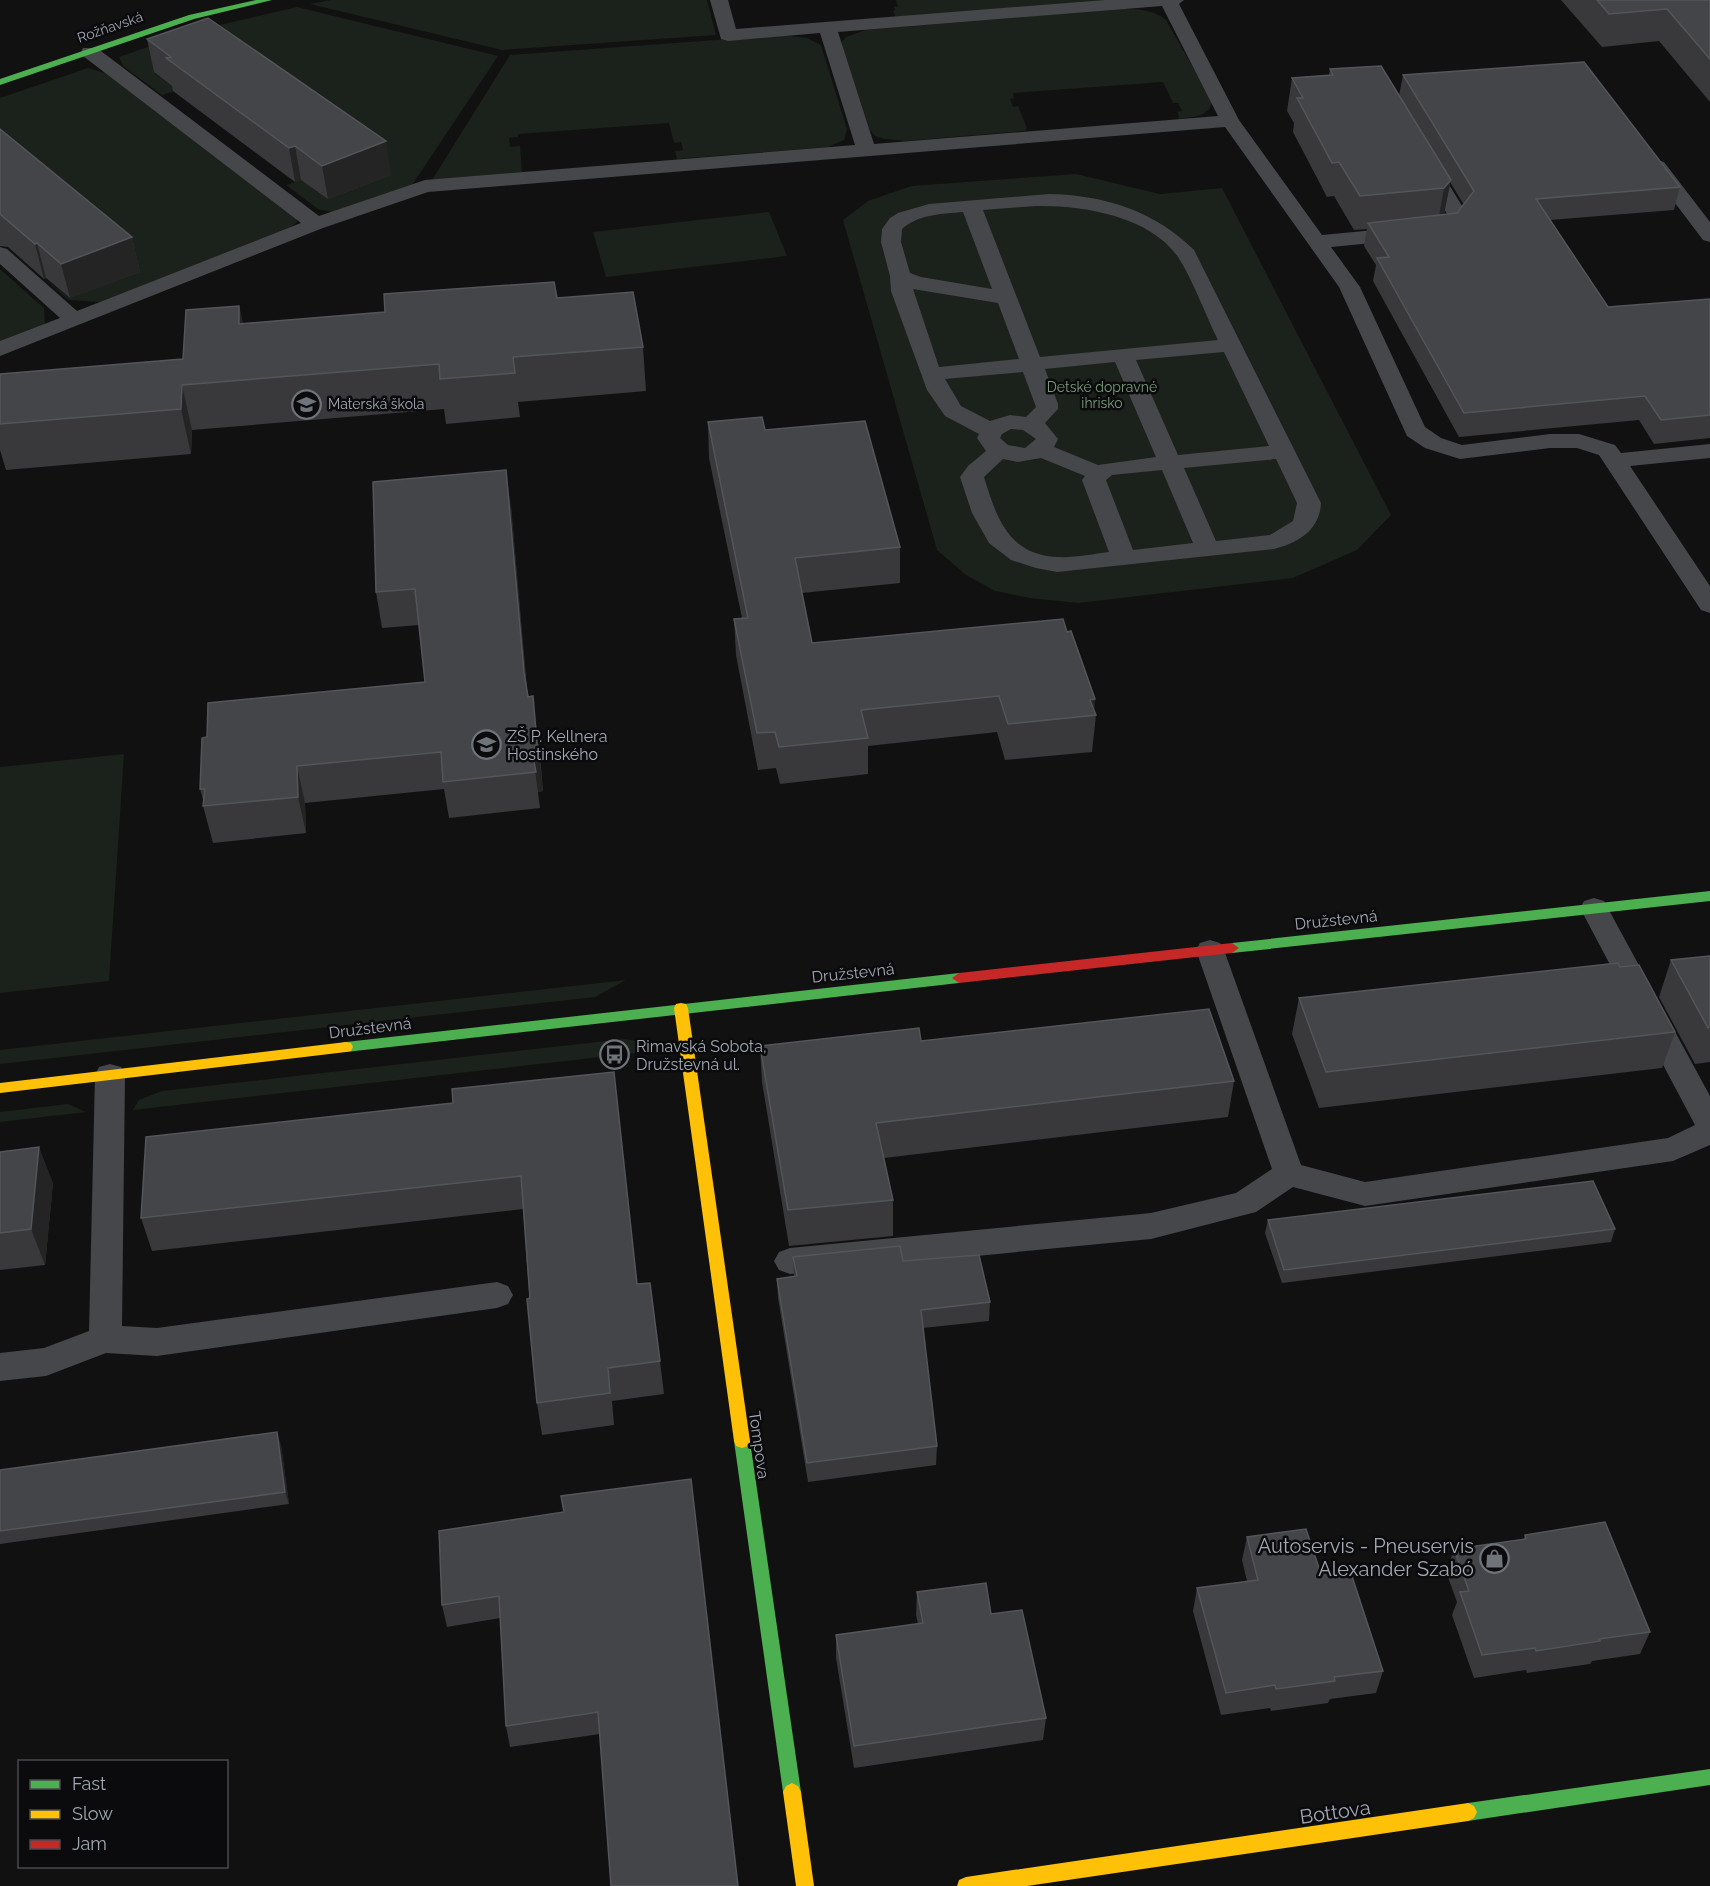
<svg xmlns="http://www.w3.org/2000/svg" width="1710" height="1886" viewBox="0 0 1710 1886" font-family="Raleway,sans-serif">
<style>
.green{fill:#1b211b}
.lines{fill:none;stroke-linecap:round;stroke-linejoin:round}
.lane{fill:#45474a;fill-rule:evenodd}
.fast{fill:#4caf50;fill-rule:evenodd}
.slow{fill:#ffc107;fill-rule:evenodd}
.jam{fill:#c62828;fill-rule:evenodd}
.wall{fill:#39393c;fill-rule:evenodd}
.shaded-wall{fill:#242425}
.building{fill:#444549;stroke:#535559;stroke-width:1.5}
.labels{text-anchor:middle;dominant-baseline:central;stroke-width:5;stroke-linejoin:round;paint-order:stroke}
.far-street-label{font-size:14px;fill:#a1a8b3;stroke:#0b0b0d}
.far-park-label{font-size:14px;fill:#799e78;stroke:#0b0b0d}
.far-poi-label{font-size:14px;fill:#a1a8b3;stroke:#0b0b0d;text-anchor:start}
.poi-label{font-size:16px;fill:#a1a8b3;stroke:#0b0b0d;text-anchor:start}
.street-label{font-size:16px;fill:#a1a8b3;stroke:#0b0b0d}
.near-poi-label{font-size:20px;fill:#a1a8b3;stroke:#0b0b0d;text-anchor:end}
.near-street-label{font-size:20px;fill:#a1a8b3;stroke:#0b0b0d}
</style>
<rect width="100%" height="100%" fill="#111"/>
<path class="green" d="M331 0H707L716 35 502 50 310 4Z
M896 0H1112L896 18 893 11 895 10 894 7 898 6Z
M297 7 498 56 412 185 332 212 318 209 286 185 301 180 390 175 154 73 178 90 162 95 123 66 119 57 190 32Z
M1120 9C1137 9 1153 9 1166 20L1212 101C1210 117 1192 117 1179 119L1178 112 1182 111 1178 103H1173L1163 82 1013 93 1014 98 1010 99 1013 107 1018 106 1027 128 1025 131 905 141 885 139 875 136 870 130 841 43 846 37 865 30Z
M783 35 807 38 821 45 847 129 844 140 828 147 677 159 675 151 683 150 681 142 674 143 669 123 518 134V137L509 138 510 147 520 146 522 172 432 180 510 55Z
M88 68 105 73 295 216 297 222 290 228 100 302 69 300 44 279 70 298 140 271 0 156V98Z
M1076 174 1160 194 1222 188 1391 515 1357 550 1293 578 1078 603 1030 598 995 591 966 575 937 550 843 220 868 201 911 186Z
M769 212 787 256 606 277 593 232Z
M0 269 44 308 45 324 0 342Z
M124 754 109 981 0 993V767Z
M626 980 595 997 0 1064V1050Z
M624 1039 637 1041 654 1051 133 1110 139 1100 162 1091Z
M68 1104 86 1112 0 1122V1112Z"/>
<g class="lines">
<path class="lane" d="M710 0H728L736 29 1105 0H1184L1179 4 1239 120 1322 235 1439 224 1447 214 1417 164 1420 160H1434L1467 214 1452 234 1445 236 1331 247 1360 287 1425 427 1441 438 1462 445 1550 434H1579L1615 445 1621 453 1710 444V458L1630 466 1710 586V613L1701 610 1599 455 1577 448H1550L1460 459 1425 448 1407 436 1339 287 1225 127 428 192 323 228 0 356V341L60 318 0 264V247L7 249 77 311 301 223 83 56 81 52 83 48H97L319 216 425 180 855 145 820 33 728 41 721 39ZM1162 6 1218 116 874 144 838 32Z
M1657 160 1664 162 1710 222V242L1703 240 1647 166 1650 162Z
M1049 194C1104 195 1155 211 1194 250L1321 503C1320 530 1298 543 1274 549L1057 572 1036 568 1011 560 989 543 972 513 960 477 968 466 986 451 977 438 979 434 945 416 927 390 891 291 890 276 881 242 882 229 890 218 898 213 929 204ZM1036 206C1082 205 1150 216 1178 257 1192 278 1206 316 1218 340L1040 357 983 210ZM963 212 992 289 921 277 910 273 901 242 902 229C919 214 942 214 963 212ZM913 289 998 303 1019 359 939 367ZM1224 352 1269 446 1178 455 1136 360ZM1115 362 1156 457 1098 465 1054 447 1058 439 1045 423 1058 409V404L1045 369ZM1023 372 1036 407 1026 417 1010 415 990 421 961 406 945 379ZM1011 429 1023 430 1036 439 1025 448 1008 445 1000 438 1002 434ZM1041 458 1085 476 1082 480 1109 552C1093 554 1074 558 1057 557 1008 555 996 516 984 477L1003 459 1018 462ZM1276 459 1297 503 1293 521 1270 535 1216 541 1184 468ZM1162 470 1193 543 1133 550 1106 480 1112 475Z
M1594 898 1604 901 1710 1096V1145L1673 1161 1365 1206 1293 1187 1256 1212 1151 1239 790 1274 779 1270 774 1261 779 1252 790 1248 1151 1213 1236 1193 1272 1169 1196 950 1200 943 1210 940 1220 943 1224 950 1301 1165 1365 1182 1668 1138 1695 1125 1580 908 1584 901Z
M110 1064 121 1067 125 1075 122 1326 157 1328 497 1282 508 1286 513 1295 508 1304 497 1308 157 1356 106 1353 46 1376 0 1381V1353L44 1348 89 1331 95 1075 99 1067Z"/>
<path class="fast" d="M256 0H272L194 19 0 85V79L189 15Z
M1710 891V901L1232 953 1225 948 1232 943Z
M959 973 966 978 959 983 346 1052 341 1051 339 1047 341 1043 346 1042Z
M742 1434 748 1436 750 1441 801 1792 798 1798 792 1801 786 1798 783 1792 734 1441 736 1436Z
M1710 1769V1785L1468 1821 1462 1818 1459 1812 1462 1806 1468 1803Z"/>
<path class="slow" d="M681 1003 686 1004 688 1008 750 1441 748 1446 742 1448 736 1446 734 1441 674 1008 676 1004Z
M346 1042 351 1043 353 1047 351 1051 346 1052 0 1093V1083Z
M792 1783 798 1786 801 1792 814 1886H796L783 1792 786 1786Z
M1468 1803 1474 1806 1477 1812 1474 1818 1468 1821 1027 1886H957L959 1880 966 1877Z"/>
<path class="jam" d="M1232 943 1239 948 1232 953 959 983 952 978 959 973Z"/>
</g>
<path class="wall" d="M1561 0H1710V102L1659 41 1602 47Z
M147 39 391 175 328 199 301 180 295 182 173 91 172 86 154 72Z
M1330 69 1399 96 1403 75 1680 187 1674 210 1550 220 1608 307 1710 299V438L1654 444 1639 420 1459 437 1373 281 1376 265 1364 246 1367 229 1354 230 1334 196 1327 197 1293 132 1294 123 1287 111 1292 78 1329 75ZM1450 182 1464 205 1457 213 1444 215Z
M0 129 132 237 140 272 70 298 46 278 44 279 8 247 0 246Z
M557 298 643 347 646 391 518 402 520 417 446 424 444 409 192 430 191 454 6 470 0 450V374L183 359 239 306 243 324Z
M708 422 765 430 900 547V583L802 593 812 643 1067 632 1095 699 1094 710 1096 715 1092 752 1005 760 997 732 868 746V774L780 784 776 768 758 770 736 655 734 619 742 618 709 458Z
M511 506 527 689 538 733 543 791 538 792 540 808 449 818 444 789 305 803 306 833 213 843 203 806 204 803 200 789 207 737 425 682 419 625 382 628 376 592Z
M1710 956V1062L1695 1064 1659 997 1671 960Z
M1620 967 1675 1032 1662 1068 1319 1108 1292 1034 1299 998Z
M921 1041 1234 1081 1228 1117 884 1158 893 1200V1236L789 1246 762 1082 760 1046Z
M453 1103 637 1284 660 1361 664 1394 612 1401 614 1425 542 1435 537 1403 523 1209 152 1251 141 1218Z
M0 1152 53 1183 45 1265 0 1270Z
M1268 1220 1615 1229 1611 1242 1282 1283 1265 1233Z
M793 1257 903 1261 990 1302 989 1321 923 1328 937 1446 936 1465 808 1482 778 1298 777 1279 794 1276Z
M281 1445 289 1504 0 1544V1470Z
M691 1479 600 1734 510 1747 506 1726 500 1618 447 1627 442 1605 564 1512Z
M1525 1535 1650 1632 1640 1654 1592 1661 1590 1664 1527 1673 1526 1670 1474 1678 1452 1615 1457 1602 1446 1572 1454 1549 1524 1539Z
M1247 1537 1320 1571 1383 1671 1376 1693 1330 1699 1328 1703 1271 1711 1270 1708 1221 1715 1193 1611 1197 1588 1247 1581 1242 1560Z
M917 1592 991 1614 1046 1718 1043 1740 854 1768 836 1658V1635L918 1624 916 1615Z"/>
<path class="shaded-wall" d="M386 141 391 175 328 199 322 166Z
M295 146 301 180 295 182 289 148Z
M1451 180 1444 214 1438 222 1444 188Z
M132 237 140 272 70 298 61 264Z
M37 243 46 278 44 279 35 244Z
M239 306 248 350 239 324Z
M182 385 192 430 191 454 181 409Z
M506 470 511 506 528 708 524 672Z
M533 696 543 791 538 792 533 756Z
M1095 699 1093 716 1090 700Z
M297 766 305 803 306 833 298 797Z
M39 1147 53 1183 45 1265 31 1229Z
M277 1432 281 1445 289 1504 285 1492Z"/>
<path class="building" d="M1597 0H1710V59L1667 9 1609 14Z
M208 18 386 141 322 166 295 146 289 148 166 58 171 57 147 39Z
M1584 62 1680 187 1536 199 1608 307 1710 299V415L1661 420 1645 396 1464 413 1377 258 1389 257 1368 223 1457 213 1474 191 1403 75Z
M1381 66 1451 180 1444 188 1360 196 1339 162 1332 163 1297 98H1303L1292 78 1333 75 1330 69Z
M0 129 132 237 61 264 37 243 35 244 0 214Z
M554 282 557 298 633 292 643 347 513 357 515 373 440 379 439 364 182 385 181 409 0 424V374L183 359 186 310 239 306V324L385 312 384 294Z
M762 417 765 430 865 421 900 547 795 558 812 643 1063 619 1067 632 1071 631 1095 699 1090 700 1096 715 1008 724 999 696 861 710 868 738 779 747 775 732 757 733 734 619 748 618 708 422Z
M506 470 524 672 528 697 533 696 538 755 533 756 536 772 443 782 441 752 297 766 298 797 203 806 205 789H200L202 738 207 737 208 703 425 682 415 589 376 592 373 482Z
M1710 956V1027L1708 1028 1671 960Z
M1618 963 1620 967 1639 965 1675 1032 1326 1072 1299 998Z
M1209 1009 1234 1081 876 1123 893 1200 788 1210 760 1046 919 1028 921 1041Z
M614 1072 637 1284 650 1283 660 1361 608 1368 610 1393 537 1403 527 1299 530 1298 521 1176 141 1218 146 1137 453 1103 452 1089Z
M39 1147 31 1229 0 1233V1152Z
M1593 1181 1615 1229 1284 1270 1268 1220Z
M900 1246 903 1261 979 1255 990 1302 921 1310 937 1446 807 1463 777 1279 797 1276 793 1257Z
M277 1432 285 1492 0 1531V1470Z
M691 1479 738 1886H611L598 1712 506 1726 499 1596 442 1605 439 1531 564 1512 561 1496Z
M1605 1522 1650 1632 1599 1639 1600 1641 1536 1651 1535 1648 1482 1655 1460 1592 1469 1591 1454 1549 1526 1539 1525 1535Z
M1306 1529 1320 1571 1349 1567 1383 1671 1334 1677 1335 1681 1276 1689 1275 1685 1226 1693 1197 1588 1258 1580 1247 1537Z
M986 1583 991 1614 1022 1610 1046 1718 854 1746 836 1635 923 1623 917 1592Z"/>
<defs>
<symbol id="school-ring" viewBox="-11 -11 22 22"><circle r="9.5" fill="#0b0b0d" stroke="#6f737a" stroke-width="1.5"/><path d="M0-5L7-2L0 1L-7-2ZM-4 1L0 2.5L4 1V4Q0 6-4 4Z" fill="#6f737a"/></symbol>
<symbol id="bus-ring" viewBox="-11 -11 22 22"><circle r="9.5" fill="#0b0b0d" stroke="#6f737a" stroke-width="1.5"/><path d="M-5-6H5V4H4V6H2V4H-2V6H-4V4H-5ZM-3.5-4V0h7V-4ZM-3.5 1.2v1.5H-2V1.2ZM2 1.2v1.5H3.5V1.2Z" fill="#6f737a"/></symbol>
<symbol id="shop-ring" viewBox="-11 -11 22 22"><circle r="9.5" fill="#0b0b0d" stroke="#6f737a" stroke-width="1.5"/><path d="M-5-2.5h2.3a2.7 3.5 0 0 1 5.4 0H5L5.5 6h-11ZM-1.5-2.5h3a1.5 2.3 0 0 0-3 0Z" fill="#6f737a"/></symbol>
</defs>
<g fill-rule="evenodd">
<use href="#school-ring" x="290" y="388" width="33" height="33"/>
<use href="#school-ring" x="470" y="728" width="33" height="33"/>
<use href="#bus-ring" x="598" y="1038" width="33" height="33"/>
<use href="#shop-ring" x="1478" y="1542" width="33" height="33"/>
</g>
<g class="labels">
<g class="far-street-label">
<text transform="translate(110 27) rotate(-19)">Rožňavská</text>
</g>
<g class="far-park-label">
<text x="1102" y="387">Detské dopravné<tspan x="1102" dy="16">ihrisko</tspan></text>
</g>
<g class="far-poi-label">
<text x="328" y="404">Materská škola</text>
</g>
<g class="poi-label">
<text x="507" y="736">ZŠ P. Kellnera<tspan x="507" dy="18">Hostinského</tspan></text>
<text x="636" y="1046">Rimavská Sobota,<tspan x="636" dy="18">Družstevná ul.</tspan></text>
</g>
<g class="street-label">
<text transform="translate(1336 920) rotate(-6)">Družstevná</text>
<text transform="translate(853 973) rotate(-6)">Družstevná</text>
<text transform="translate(370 1028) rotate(-7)">Družstevná</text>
<text transform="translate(759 1445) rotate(82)">Tompova</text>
</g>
<g class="near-poi-label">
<text x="1474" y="1546">Autoservis - Pneuservis<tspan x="1474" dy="23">Alexander Szabó</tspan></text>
</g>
<g class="near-street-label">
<text transform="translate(1335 1812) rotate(-8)">Bottova</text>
</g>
</g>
<rect x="18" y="1760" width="210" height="108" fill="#0b0b0d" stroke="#474a4f" stroke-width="1.5"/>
<rect x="30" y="1780" width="30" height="9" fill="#4caf50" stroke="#474a4f" stroke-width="1.5"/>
<text x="72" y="1790" font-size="18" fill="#a1a8b3">Fast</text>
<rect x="30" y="1810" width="30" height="9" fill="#ffc107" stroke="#474a4f" stroke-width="1.5"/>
<text x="72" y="1820" font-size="18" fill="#a1a8b3">Slow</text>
<rect x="30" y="1840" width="30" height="9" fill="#c62828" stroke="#474a4f" stroke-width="1.5"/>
<text x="72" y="1850" font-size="18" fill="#a1a8b3">Jam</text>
</svg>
